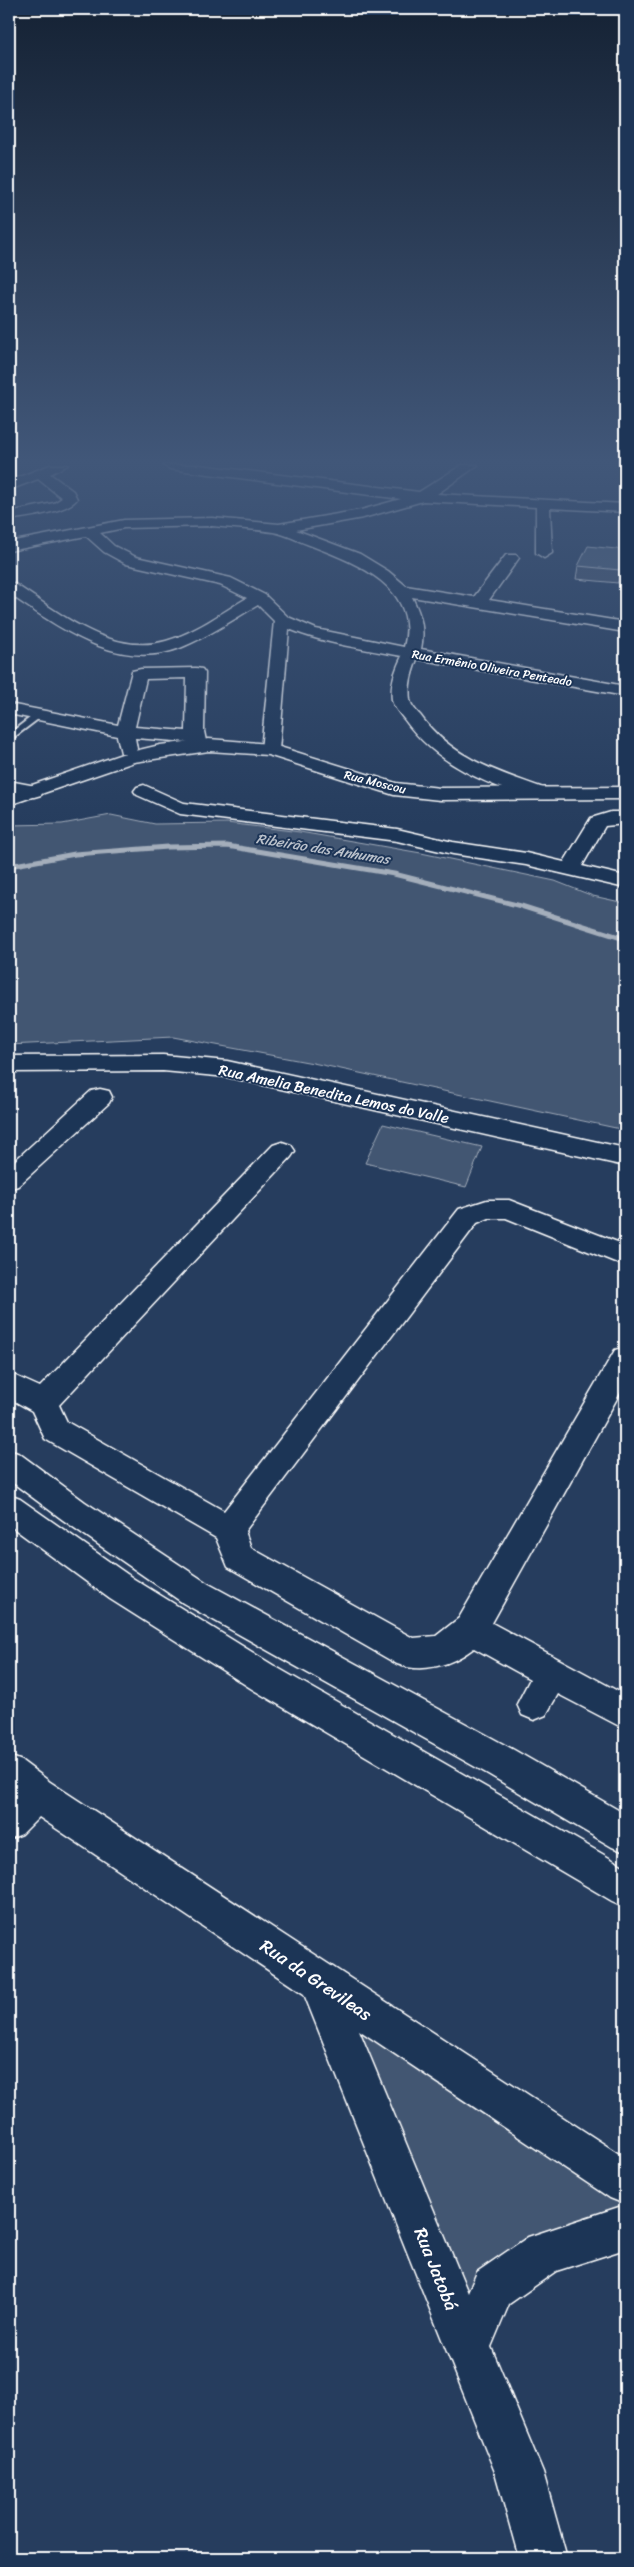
<svg xmlns="http://www.w3.org/2000/svg" width="634" height="2567" viewBox="0 0 634 2567" font-family="Sriracha,sans-serif">
<style>
.green{fill:#425672;stroke:#a0aab8}
.lines{fill:none;stroke-linecap:round;stroke-linejoin:round}
.stream{stroke:#a4aebb;stroke-width:5}
.lane-casing{stroke:#fff;stroke-width:4}
.street-casing{stroke:#fff;stroke-width:3}
.secondary-casing{stroke:#fff;stroke-width:3}
.lane{fill:#1d3557;fill-rule:evenodd}
.street{fill:#1d3557;fill-rule:evenodd}
.secondary{fill:#1d3557;fill-rule:evenodd}
.wall{fill:#49596f;stroke:#fff}
.shaded-wall{fill:#3c485a;stroke:#fff}
.building{fill:#556781;stroke:#fff}
.labels{text-anchor:middle;dominant-baseline:central;stroke-width:4;stroke-linejoin:round;paint-order:stroke}
.far-street-label{font-size:12px;fill:#fff;stroke:#1d3557}
.far-water-label{font-size:14px;font-style:italic;fill:#bbc2cc;stroke:#1d3557}
.street-label{font-size:15px;fill:#fff;stroke:#1d3557}
.near-street-label{font-size:18px;fill:#fff;stroke:#1d3557}
</style>
<rect width="100%" height="100%" fill="#263d5e"/>
<filter id="ink" filterUnits="userSpaceOnUse"><feTurbulence type="fractalNoise" baseFrequency=".02" numOctaves="2"/><feDisplacementMap in="SourceGraphic" scale="10" xChannelSelector="R" yChannelSelector="G"/><feConvolveMatrix kernelMatrix="1 2 1 2 8 2 1 2 1" color-interpolation-filters="sRGB"/></filter>
<g filter="url(#ink)">
<path class="green" d="M111 815 155 824 227 823 300 832 421 853 555 881 593 896 625 903V1130L313 1063 173 1037 9 1045V825L62 824Z
M383 1124 482 1147 466 1187 365 1163Z
M344 2013 625 2202V2215L546 2235 468 2309Z"/>
<g class="lines">
<path class="stream" d="M9 866 75 854 168 847 227 846 394 874 521 906 625 939"/>
<defs>
<path id="lane" d="M35 714 42 716 9 741V734Z"/>
<path id="street" d="M50 465H68L50 474 73 491 77 499C66 513 26 517 9 520V512L54 503 62 498 38 479 9 490V481Z
M163 465H200L419 492 462 465H478L437 494 625 504V512L550 508 552 553 544 558 536 553V507L423 501 363 518 296 530 360 554 388 571 406 586 474 597 506 555H516L519 558 489 600 625 622V632L412 597C421 615 425 629 421 649L625 686V696L417 659C412 673 408 684 410 700 411 705 416 711 420 715 451 758 498 772 546 789L549 793 546 797 539 799C487 786 436 764 404 719 400 714 393 706 392 700 390 684 395 671 402 656 364 649 325 644 289 629L279 750 277 754H263L261 750 274 621 258 605C232 620 208 637 180 648 117 672 59 627 9 594V582L15 584C58 612 111 657 166 641 195 633 221 613 247 598L220 585 126 564 104 552 86 536 9 551V542L124 520 212 518 279 524 361 510 401 499 170 469ZM212 526C232 528 253 529 273 532 286 534 300 542 312 546 356 563 420 587 404 647L316 629 288 617 265 595 231 578 136 557 114 546 100 533 124 528Z
M196 668 202 669 205 673 204 731 206 741 203 745 197 746 188 742 135 738 137 749 135 753H121L117 736 9 714V704L118 725 132 671 141 669ZM187 678 186 731 135 727 146 679Z
M9 781 41 787 44 791 41 795 34 797 9 793Z
M144 785 184 803 397 829 453 842 526 853 564 862 591 818 611 812H625V824L605 826 582 866 625 876V888L526 865 453 854 397 841 180 814 137 795 134 791 137 787Z
M163 1055 227 1061 625 1148V1166L227 1077 163 1071 9 1072V1056Z
M100 1089 109 1091 112 1097 109 1103 18 1186 9 1189V1166L91 1091Z
M282 1142 291 1145 295 1151 291 1157 59 1405 67 1422 224 1511 459 1209 487 1200H509L625 1245V1266L506 1218H489L477 1223 245 1531 251 1548 413 1638 436 1636 459 1618 615 1350 625 1347V1384L492 1623 625 1695V1729L558 1694 546 1715 534 1720 522 1715 517 1704 530 1679 474 1648C452 1665 423 1674 397 1664L228 1567 216 1538 45 1439 32 1411 9 1398V1373L40 1387 273 1145Z
M9 1756 22 1761 50 1782 625 2158V2204L610 2198 359 2030 468 2293 477 2272 528 2237 625 2205V2249L556 2271 509 2304 491 2347 543 2472 567 2558H519L495 2472 304 1994 39 1817 22 1834 9 1839Z"/>
<path id="secondary" d="M209 739 270 744 396 783 440 788 625 787V799L440 800 394 795 268 755 209 751 134 762 9 805V793L122 754 160 745Z
M9 1450 20 1454 85 1502 207 1583 514 1750 625 1814V1852L612 1847 488 1774 183 1603 63 1520 9 1480Z
M9 1495 20 1499 134 1579 276 1667 625 1867V1907L612 1901 252 1689 110 1599 9 1525Z"/>
</defs>
<use href="#lane" class="lane-casing"/>
<use href="#street" class="street-casing"/>
<use href="#secondary" class="secondary-casing"/>
<use href="#lane" class="lane"/>
<use href="#street" class="street"/>
<use href="#secondary" class="secondary"/>
</g>
<path class="wall" d="M625 550 618 583 576 579 578 566Z"/>
<path class="shaded-wall" d="M625 556V563L618 583 620 570Z"/>
<path class="building" d="M588 546 625 550V556L620 570 578 566Z"/>
</g>
<linearGradient id="sky" x2="0" y2="1"><stop stop-color="#152234"/><stop offset="0.56" stop-color="#415779"/><stop offset="1" stop-color="#415779" stop-opacity="0"/></linearGradient>
<rect width="634" height="824" fill="url(#sky)"/>
<g class="labels">
<g class="far-street-label">
<text transform="translate(492 668) rotate(10)">Rua Ermênio Oliveira Penteado</text>
<text transform="translate(375 782) rotate(14)">Rua Moscou</text>
</g>
<g class="far-water-label">
<text transform="translate(323 849) rotate(9)">Ribeirão das Anhumas</text>
</g>
<g class="street-label">
<text transform="translate(334 1094) rotate(12)">Rua Amelia Benedita Lemos do Valle</text>
</g>
<g class="near-street-label">
<text transform="translate(316 1980) rotate(34)">Rua da Grevileas</text>
<text transform="translate(436 2269) rotate(68)">Rua Jatobá</text>
</g>
</g>
<rect width="634" height="2567" fill="none" stroke="#1d3557" stroke-width="30"/>
<rect x="15" y="15" width="604" height="2537" fill="none" stroke="#fff" stroke-width="2" filter="url(#ink)"/>
</svg>
